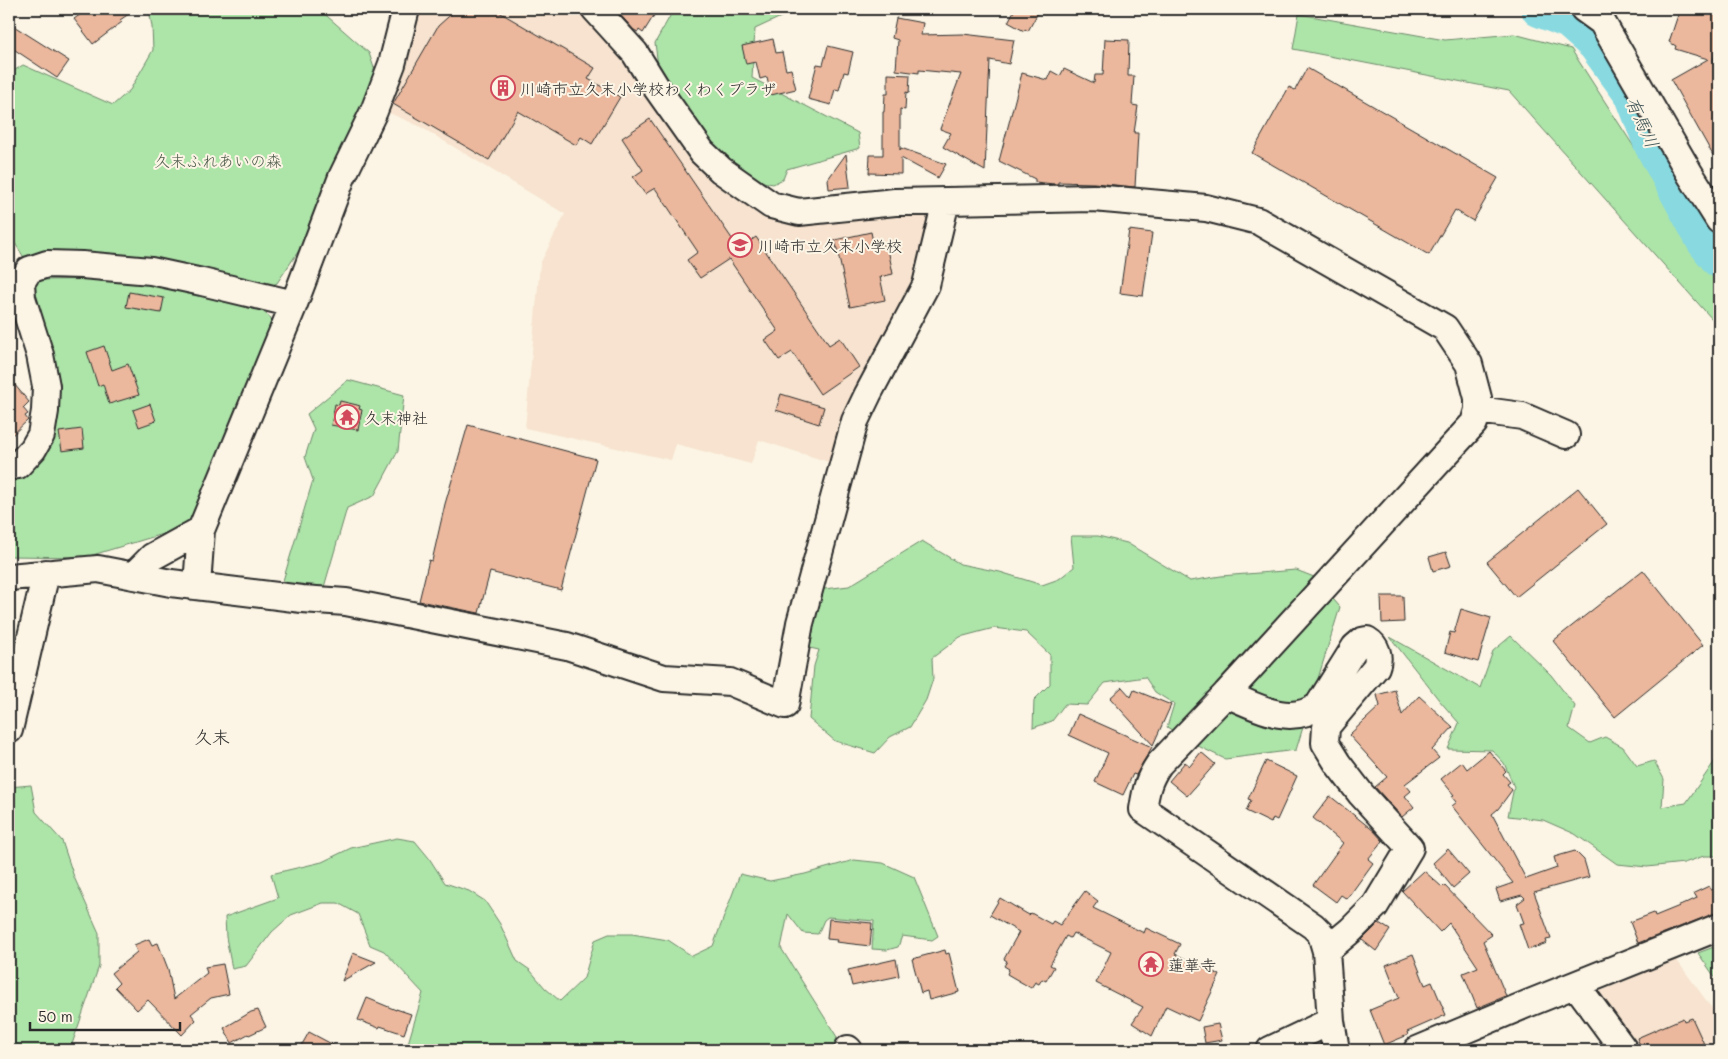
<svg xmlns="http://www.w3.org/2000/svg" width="1728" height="1059" viewBox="0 0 1728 1059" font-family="Mali,'Klee One',sans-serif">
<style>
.built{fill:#f7e3cf}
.green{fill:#ade4a8;stroke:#6c886a}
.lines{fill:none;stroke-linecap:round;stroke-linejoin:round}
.river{stroke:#88d9e0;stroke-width:36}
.building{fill:#ebb89d;stroke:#2b2b2b}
.minor-casing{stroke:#2b2b2b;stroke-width:30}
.minor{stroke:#fcf5e5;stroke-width:26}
.labels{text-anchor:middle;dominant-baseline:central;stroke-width:4;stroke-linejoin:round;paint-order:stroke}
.poi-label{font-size:16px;fill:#2b2b2b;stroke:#fcf5e5;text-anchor:start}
.park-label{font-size:16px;fill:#4c594a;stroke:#fcf5e5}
.water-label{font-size:18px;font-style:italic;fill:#425658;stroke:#fcf5e5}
.neighbourhood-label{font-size:18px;fill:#2b2b2b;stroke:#fcf5e5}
</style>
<rect width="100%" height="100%" fill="#fcf5e5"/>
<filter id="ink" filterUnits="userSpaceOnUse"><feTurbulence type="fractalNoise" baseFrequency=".02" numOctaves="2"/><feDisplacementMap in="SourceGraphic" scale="10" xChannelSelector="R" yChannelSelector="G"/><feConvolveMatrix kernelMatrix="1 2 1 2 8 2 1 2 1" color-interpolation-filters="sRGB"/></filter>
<g filter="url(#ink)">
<path class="built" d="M418 9H577L584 13 756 206 921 212 934 225 923 270 832 463 759 440 751 464 676 444 671 460 525 428 540 264 565 214 419 126 387 112Z
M1676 959 1719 1018V1037L1702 1050H1630L1589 996Z"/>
<path class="green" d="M149 9H319L369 53 375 71 372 95 308 237 277 283 268 287 25 259 9 234V74L23 65 113 105 130 90 153 50 152 27Z
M674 9H798L755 29 752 78 858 133 860 148 787 169 783 179 773 184 758 181 730 163 709 143 686 111 658 66 655 43Z
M1299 14 1445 40 1514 34 1571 49 1719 279V300L1712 319 1509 91 1293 49Z
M133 279 261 310 271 318V332L189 526 86 557 9 556V474L55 421 53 351 47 340 31 288 36 280Z
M348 380 404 395 398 451 374 496 347 508 322 594 282 584 313 480 305 457 314 429 307 414Z
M1071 536H1098L1127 543 1190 581 1221 576 1296 570 1314 577 1340 607 1296 750 1225 759 1194 744 1167 727 1174 704 1155 692 1145 677 1105 683 1087 705 1065 704 1052 721 1033 728 1034 700 1050 684V655L1026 632 994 628 960 637 932 658 933 679 926 700 910 727 890 737 875 753 835 741 809 719 814 666 819 650 805 647 815 606 824 589 849 586 922 541 960 564 1000 572 1042 585 1059 579 1074 567Z
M1511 636 1551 675 1575 706 1569 728 1590 743 1605 737 1623 747 1637 766 1654 761 1664 779 1662 807 1686 803 1719 755V856H1704L1684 863 1647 867 1617 864 1575 834 1543 820 1508 816 1514 787 1504 763 1492 750 1448 749 1459 723 1439 700 1390 637 1480 688 1493 651Z
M31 785 36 812 62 841 74 877 99 933V966L70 1050H9V787Z
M397 838 415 841 429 858 445 883 469 891 485 901 500 924 517 961 530 970 545 988 560 1001 584 978 595 940 609 934H632L668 940 692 956 713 946 740 874 770 881 805 874 854 860 883 863 914 877 938 936 932 940 902 936 898 947 887 950 872 949 874 921 828 917 824 920 818 934 803 933 788 914 781 948 837 1037 834 1050H406L423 993 384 951 370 945 358 914 338 903H323L291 915 272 932 246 966 232 969 226 937 225 917 278 898 271 874 322 862 351 848Z
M1719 945V983L1698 953Z"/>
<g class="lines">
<path class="river" d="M1539 9 1569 21 1595 44 1633 96 1652 145 1704 241 1719 260"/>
</g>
<path class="building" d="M88 9H136L120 20 122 22 93 44 74 19Z
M457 9H494L595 68 588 79 620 97 592 144 581 137 576 145 518 111 489 160 393 104 438 26Z
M615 9H658L643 33 639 30 638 32 634 30Z
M1015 9H1040L1028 31 1025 29 1024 31 1008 22Z
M1680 9H1719V44L1713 60 1719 71V166L1671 80 1708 59 1675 49 1676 46 1669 42Z
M896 18 923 23 921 35 963 34 1014 40 1009 64 990 60 985 171 943 147 951 133 940 129 961 74 919 70V73L896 70 898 40 892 38Z
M9 23 69 61 57 78 9 46Z
M773 39 776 53 782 52 786 70 791 69 796 89 771 95 767 77 760 79 756 62 746 64 742 46Z
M1105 39 1129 40 1128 76H1134L1132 105 1138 106 1134 133H1138L1135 187 1094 183 1058 182V184H1054L1035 182V179L999 161 1022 73 1047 80 1051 71 1060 76 1064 69 1094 83 1095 75H1103Z
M828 46 853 52 848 73 844 72 839 90 835 89 831 105 808 99 817 64 823 65Z
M1307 68 1498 178 1473 221 1455 210 1429 255 1252 153 1289 87 1295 90Z
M888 74 910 75 909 93 906 92 905 110 900 109V150L901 148 946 164 938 178 901 158V174L869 173 870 155H883V112H884L885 94H888Z
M650 119 739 249 756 237 829 345 840 338 859 367 820 394 792 352 779 360 765 340 778 331 729 259 700 278 687 260 698 252 655 188 645 194 633 177 643 170 622 138Z
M846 154 850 187 829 189 828 179Z
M1129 230 1152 233 1143 296 1120 293Z
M871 232 874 247 887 244 893 274 880 277 885 300 850 307 835 240Z
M129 292 164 298 161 313 126 307Z
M104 346 112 370 128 364 139 395 109 404 103 384 98 386 87 352Z
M9 378 29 402 23 408 28 414 25 416 28 420 9 438Z
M781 394 824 407 819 424 776 410Z
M340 401 357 405 360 406 359 409 362 410 358 430 331 425 335 404 339 405Z
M150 404 156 421 139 427 133 410Z
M468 425 596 459 561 590 490 572 479 613 419 601 429 560 432 561 445 504Z
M82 429 84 448 62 451 59 432Z
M1578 488 1607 524 1516 597 1487 562Z
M1446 552 1451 566 1433 571 1429 557Z
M1643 570 1703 645 1615 717 1553 641Z
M1381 596H1403L1404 622 1382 623Z
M1461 609 1491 618 1478 662 1445 652 1450 632 1454 633Z
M1122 687 1131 697 1134 690 1171 705 1153 745 1110 698Z
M1395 690 1402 715 1419 696 1453 727 1432 750 1439 758 1405 784 1411 791 1405 796 1414 807 1402 817 1375 787 1387 777 1349 735 1380 706 1377 695Z
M1078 714 1152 747 1136 775 1133 774 1123 795 1095 782 1108 753 1069 735Z
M1489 751 1506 771 1503 774 1510 782 1507 784 1512 790 1498 809 1492 814 1526 879 1557 868 1554 857 1575 851 1584 860 1589 877 1534 892 1551 939 1546 940 1547 943 1528 950 1519 924 1524 923 1517 904 1525 898 1522 895 1500 901 1496 889 1513 883 1452 806 1457 802 1452 796 1454 795 1441 779 1462 762 1467 769Z
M1201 752 1215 764 1187 796 1169 781 1185 762 1190 766Z
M1266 761 1297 776 1277 820 1273 818 1271 823 1246 811 1251 800 1248 799Z
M1330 796 1374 831 1383 841 1368 859 1373 863 1347 899 1341 895 1336 902 1313 885 1343 843 1313 818Z
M1448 849 1469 874 1453 888 1433 863Z
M1424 871 1442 887 1444 885 1492 935 1483 941 1506 996 1477 1008 1463 973 1478 967 1449 923 1440 932 1402 891Z
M1709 886 1711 890 1719 887V912L1638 943 1630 922 1654 913 1655 916 1682 905 1697 898 1694 893Z
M1085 891 1098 901 1093 908 1144 933 1146 928 1180 944 1175 954 1220 975 1198 1021 1166 1006 1152 1036 1132 1023 1143 1007 1096 983 1111 952 1073 933 1070 938 1066 936 1050 965 1054 967 1046 981 1042 979 1039 984 1035 982 1031 988 1007 974 1009 969 1004 966 1007 961 1004 959 1019 932 990 915 1000 898 1029 915 1031 913 1051 924 1053 921 1060 925Z
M829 919 872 923 870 946 836 942 837 940 827 939Z
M1379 923 1390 930 1376 951 1362 940Z
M149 939 152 945 158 943 168 969 174 999 207 973 205 967 223 964 229 994 211 998 191 1014 196 1020 182 1035 148 1000 137 1010 115 987 119 983 111 973 137 952 134 945Z
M945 950 946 954 949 953 959 992 929 1000 927 991 921 993 912 959Z
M353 953 376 962 342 981Z
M1413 954 1425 985 1432 982 1446 1015 1407 1032 1408 1035 1384 1045 1370 1010 1399 998 1386 965Z
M896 959 899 976 852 986 848 970Z
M367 998 396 1010V1009L411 1014 404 1034 380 1026 379 1028 358 1020Z
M258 1010 266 1027 249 1035 248 1034 232 1043 224 1028 251 1012Z
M1683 1018 1684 1021 1692 1018 1704 1044 1689 1050H1642L1637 1038Z
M1218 1024 1222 1040 1205 1043 1202 1027Z
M309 1032 343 1050H299Z"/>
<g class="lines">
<defs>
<path id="minor" d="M595 9 635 53 656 87 702 152 721 170 771 205 799 212 895 202 1093 198 1206 208 1258 221 1445 328 1469 364 1478 398V410L1474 423 1226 694 1159 764C1148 780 1146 790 1143 809L1313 926 1321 934 1326 951 1331 1021 1336 1050
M1584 9 1602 22 1690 174 1719 220
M1478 410 1522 416 1566 435
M9 466 18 465 33 449 41 435 45 411 46 386 40 355 22 298 21 283 29 270 47 264 82 265 151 271 202 282 294 304
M133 576 152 557 201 530 294 304 342 177 374 111 392 64 406 9
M9 577 98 569 171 583 302 599 346 602 567 646 664 678 730 682 785 705 800 623 855 421 868 394 926 285 946 201
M197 586 201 530
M1226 694C1256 706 1288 727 1318 706L1355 647 1362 641 1367 640C1377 646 1380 657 1376 667L1326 727 1325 743 1338 764 1361 794 1410 848 1375 906 1351 930 1326 951
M9 730 46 573
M1576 985 1624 1050
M848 1049 849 1050
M1270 1050 1331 1021
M1417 1050 1527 1004 1719 927"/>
</defs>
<use href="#minor" class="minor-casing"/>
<use href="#minor" class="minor"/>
</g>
</g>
<defs>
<symbol id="building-ring" viewBox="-11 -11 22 22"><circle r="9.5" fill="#fcf5e5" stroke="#d1495b" stroke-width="1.5"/><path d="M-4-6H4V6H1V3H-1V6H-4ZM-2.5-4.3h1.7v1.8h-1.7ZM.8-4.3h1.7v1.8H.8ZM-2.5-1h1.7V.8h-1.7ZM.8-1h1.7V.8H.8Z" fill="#d1495b"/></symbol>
<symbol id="school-ring" viewBox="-11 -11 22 22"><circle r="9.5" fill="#fcf5e5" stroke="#d1495b" stroke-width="1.5"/><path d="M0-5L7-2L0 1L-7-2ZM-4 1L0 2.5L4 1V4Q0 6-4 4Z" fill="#d1495b"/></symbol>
<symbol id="temple-ring" viewBox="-11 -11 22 22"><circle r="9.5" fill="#fcf5e5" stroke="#d1495b" stroke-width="1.5"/><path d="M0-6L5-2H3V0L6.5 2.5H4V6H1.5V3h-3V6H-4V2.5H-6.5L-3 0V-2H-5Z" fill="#d1495b"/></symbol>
</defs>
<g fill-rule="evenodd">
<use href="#building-ring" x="489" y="74" width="28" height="28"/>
<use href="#school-ring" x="726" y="231" width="28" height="28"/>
<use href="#temple-ring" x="333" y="403" width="28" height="28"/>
<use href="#temple-ring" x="1137" y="950" width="28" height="28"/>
</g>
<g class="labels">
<g class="poi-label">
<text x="520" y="88">川崎市立久末小学校わくわくプラザ</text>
<text x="758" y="245">川崎市立久末小学校</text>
<text x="364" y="417">久末神社</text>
<text x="1168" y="964">蓮華寺</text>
</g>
<g class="park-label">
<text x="218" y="160">久末ふれあいの森</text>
</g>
<g class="water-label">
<text transform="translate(1643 122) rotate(66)">有馬川</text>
</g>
<g class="neighbourhood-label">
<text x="212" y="737">久末</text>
</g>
</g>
<rect width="1728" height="1059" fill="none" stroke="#fcf5e5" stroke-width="30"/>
<rect x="15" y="15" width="1698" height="1029" fill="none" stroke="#2b2b2b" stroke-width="2" filter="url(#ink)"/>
<path d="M30 1022v8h150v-8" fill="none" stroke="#2b2b2b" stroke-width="2.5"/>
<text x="38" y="1022" font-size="15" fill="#2b2b2b" stroke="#fcf5e5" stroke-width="4" paint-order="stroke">50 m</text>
</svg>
